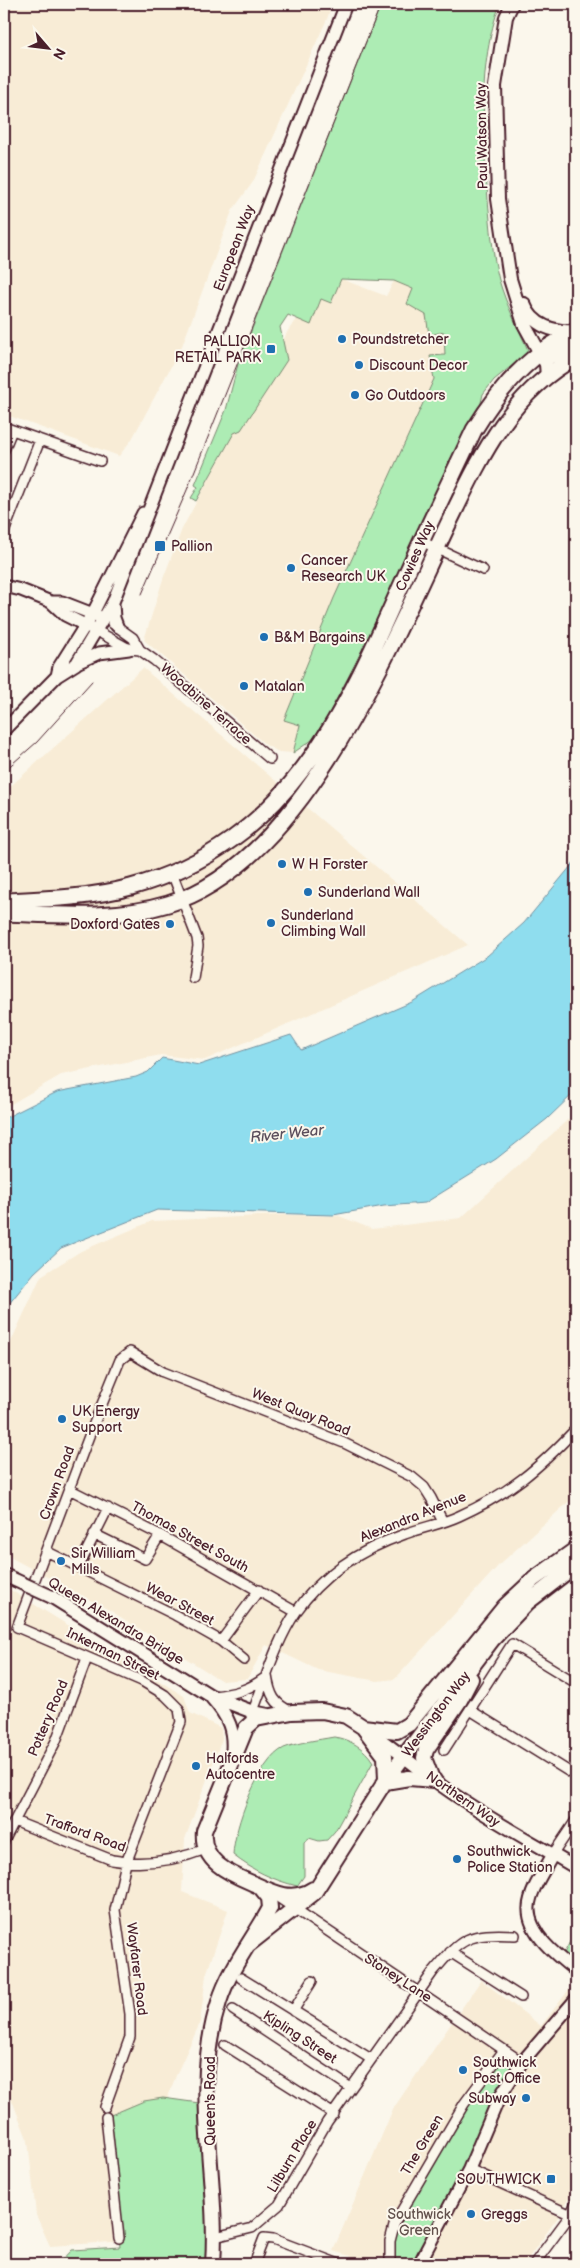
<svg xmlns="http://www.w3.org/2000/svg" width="580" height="2268" viewBox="0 0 580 2268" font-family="'Balsamiq Sans',sans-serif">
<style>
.built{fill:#f8ecd6}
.green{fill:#adecb4;stroke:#7c8670}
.water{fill:#8fddee;stroke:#7391a0}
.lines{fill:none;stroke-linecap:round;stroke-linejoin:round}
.minor-casing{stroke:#4a1f2b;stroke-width:12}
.tertiary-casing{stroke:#4a1f2b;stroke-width:15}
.secondary-casing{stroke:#4a1f2b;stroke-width:16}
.primary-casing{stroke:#4a1f2b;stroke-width:18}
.trunk-casing{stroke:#4a1f2b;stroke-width:19}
.minor{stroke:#fbf7ec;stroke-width:9}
.tertiary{stroke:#fbf7ec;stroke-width:11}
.secondary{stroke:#fbf7ec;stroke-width:12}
.primary{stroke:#fbf7ec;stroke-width:14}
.trunk{stroke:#fbf7ec;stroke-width:15}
.tram{stroke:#4a1f2b;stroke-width:1}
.secondary-bridge-casing{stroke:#4a1f2b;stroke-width:16;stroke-linecap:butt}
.secondary-bridge{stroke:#fbf7ec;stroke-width:12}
.poi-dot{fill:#1f6fb2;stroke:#fbf7ec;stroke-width:2}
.labels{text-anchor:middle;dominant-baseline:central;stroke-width:4;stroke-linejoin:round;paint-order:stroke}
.street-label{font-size:14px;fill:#4a1f2b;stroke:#fbf7ec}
.poi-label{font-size:14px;fill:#4a1f2b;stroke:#fbf7ec;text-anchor:start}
.park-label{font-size:14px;fill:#63524d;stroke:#fbf7ec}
.water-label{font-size:15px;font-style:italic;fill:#5b4e5c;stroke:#fbf7ec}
</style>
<rect width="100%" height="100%" fill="#fbf7ec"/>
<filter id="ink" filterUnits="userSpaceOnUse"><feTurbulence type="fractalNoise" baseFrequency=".02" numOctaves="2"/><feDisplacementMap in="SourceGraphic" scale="10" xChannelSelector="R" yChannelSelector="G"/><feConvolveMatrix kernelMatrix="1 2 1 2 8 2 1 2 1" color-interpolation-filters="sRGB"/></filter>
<g filter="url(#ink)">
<path class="built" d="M4 4H332L327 19 253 182 232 211 182 346 132 439 119 456 4 414Z
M341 279 386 296 394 281 413 289 426 315 444 331 445 355 430 357 434 379 334 598 284 720 300 725 293 753 279 752 266 745 144 640 163 579 182 529 289 329 317 296Z
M143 668 468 945 205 1060 161 1055 61 1075 4 1108V792Z
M576 1112V1495L499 1565 395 1679 377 1681 318 1670 266 1645 247 1679 222 1681 111 1611 4 1554V1357L41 1276 81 1251 152 1221 283 1215 339 1216 372 1229 461 1218Z
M4 1586 184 1696 190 1713 221 1728 222 1739 185 1839 182 1892 228 1910 206 1975 200 2023 177 2073 151 2141 143 2240 50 2246 36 2215 28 2141 4 2080Z
M481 1980 541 2026 574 1983 576 1985 575 2188 558 2217 524 2264H358L350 2256 333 2251 393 2109Z"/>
<path class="green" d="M381 4H500C477 65 483 136 488 200 491 227 492 254 499 280 506 304 518 328 528 350L525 355 494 380 483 394 480 407 463 436 360 655 326 719 312 740 293 753 300 725 284 720 334 598 434 379 430 356 445 355 444 332 429 335 426 315 407 304 413 289 394 281 341 279 331 303 321 299 311 325 288 315 280 327 287 360 241 430 234 433 196 501 191 498 198 487 195 485 226 410 238 364Z
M334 1737C349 1739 365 1748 373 1762L335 1831 327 1840 319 1841 309 1838 304 1842V1876L297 1886C273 1880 252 1870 233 1855 234 1828 258 1760 284 1748 299 1742 318 1740 334 1737Z
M576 1930V1971L561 1959Z
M504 2050 522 2062 419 2264H390V2241L424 2169Z
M163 2098 199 2103 207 2204V2264H59L72 2250 120 2247 106 2117 144 2101Z"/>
<path class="water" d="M576 860V1091L547 1119 496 1159 425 1203 384 1206 333 1215 157 1210 61 1248 34 1273 4 1310 5 1118 57 1092 136 1077 148 1072 162 1058 199 1065 291 1035 301 1050 412 1002 487 956 524 923Z"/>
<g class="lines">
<defs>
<path id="minor" d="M4 427 100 461
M4 450 12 430
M4 532 40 440
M421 541 483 570
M112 623 133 638 140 650
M97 631 129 649 140 650 154 660 270 759
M172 873 197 938 198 946 193 978
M69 1489 160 1535 296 1612
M94 1534 145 1559 160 1535
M46 1551 175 1615 221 1641 244 1660
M79 1566 108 1508
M221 1641 259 1590
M267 1676C270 1695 274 1704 292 1712
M213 1696C234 1694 249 1690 266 1677
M470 1710 576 1776
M251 1716C265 1682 275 1643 296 1612 322 1574 362 1549 405 1534 423 1527 442 1524 459 1516 510 1493 538 1469 576 1429
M444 1750 512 1644 576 1683
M14 1821 112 1860C145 1866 175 1861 206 1849
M4 1841 56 1741 87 1658
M553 1854 576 1820
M276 1896 522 2062
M450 1952 521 1997
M241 1978 371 2059
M233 2010 351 2088
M293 2011 312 1981
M225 2045 334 2114
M105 2107 130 2037V2014L115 1910 126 1863 181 1722 179 1709 165 1695 142 1681 17 1627 89 1436 120 1360 130 1352 163 1372 344 1443 412 1477 424 1487 431 1498 443 1522
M106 2117 119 2238
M469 2169 576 2217
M215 2237 252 2228 279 2205 327 2122 433 1972C462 1937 468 1933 515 1935
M254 2264 264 2238 273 2239 339 2264
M390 2264V2241L395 2222 464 2104 504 2050
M534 2264 571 2214 576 2202"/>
<path id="tertiary" d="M4 586 21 590 51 602H62L98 616
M51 602 65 615 93 629
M113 604 114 618 117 626
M79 662 99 653 129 649
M57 676 59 667 93 613 143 513
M4 730 57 676 76 664 113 602 346 4
M369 1731C394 1748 417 1768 442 1786 485 1817 531 1841 576 1868
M553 1854C545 1870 530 1890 529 1907 527 1933 558 1957 576 1971
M419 2264 469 2169 499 2098 522 2062 576 1999"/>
<path id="secondary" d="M512 4 506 17 495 86 498 199 510 279 524 324 546 364 547 377
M524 304C532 326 555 333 576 331
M539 354 552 357 576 344
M52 1597 211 1696 253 1712 268 1715
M212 1698C229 1717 235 1731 232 1756"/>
<path id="primary" d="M363 1727 397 1731 409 1724 505 1606 534 1579 576 1549
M432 1779 424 1758 426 1750 460 1700 471 1679
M385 1782 409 1778 434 1780
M313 1889C292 1903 272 1892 252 1883 228 1873 201 1861 204 1831L246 1728 256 1719 292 1712 322 1711 346 1716 363 1727 385 1756 386 1780
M248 1945 314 1893 386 1780 492 1640 528 1602 576 1565
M213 2264C219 2178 191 2087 219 2002 230 1967 253 1940 270 1908L269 1898 261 1888"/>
<path id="trunk" d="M4 901C46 899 90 898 131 887 288 844 345 713 405 577 427 528 451 479 474 430 499 389 531 351 576 332
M4 913C58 915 115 920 168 904 307 863 394 635 453 514 483 452 513 391 576 357"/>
</defs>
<use href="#minor" class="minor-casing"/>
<use href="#tertiary" class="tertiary-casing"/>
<use href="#secondary" class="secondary-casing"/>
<use href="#primary" class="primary-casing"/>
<use href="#trunk" class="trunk-casing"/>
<use href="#minor" class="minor"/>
<use href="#tertiary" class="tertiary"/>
<use href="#secondary" class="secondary"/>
<use href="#primary" class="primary"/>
<use href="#trunk" class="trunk"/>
<path class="tram" d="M142 594 187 490 381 4
M4 771 37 742 92 681"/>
<defs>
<path id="secondary-bridge" d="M4 1575 52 1597"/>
</defs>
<use href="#secondary-bridge" class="secondary-bridge-casing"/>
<use href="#secondary-bridge" class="secondary-bridge"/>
</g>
</g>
<g class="poi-dot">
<circle cx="342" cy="339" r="5"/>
<rect x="266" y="344" width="10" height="10" rx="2.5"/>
<circle cx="359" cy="365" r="5"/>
<circle cx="355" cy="395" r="5"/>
<rect x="154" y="540" width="12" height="12" rx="2.5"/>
<circle cx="291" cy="568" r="5"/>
<circle cx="264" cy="637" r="5"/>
<circle cx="244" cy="686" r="5"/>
<circle cx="282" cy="864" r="5"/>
<circle cx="308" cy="892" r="5"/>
<circle cx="271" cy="923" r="5"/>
<circle cx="170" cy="924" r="5"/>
<circle cx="62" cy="1419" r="5"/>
<circle cx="61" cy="1561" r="5"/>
<circle cx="196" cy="1766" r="5"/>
<circle cx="457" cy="1859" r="5"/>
<circle cx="463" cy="2070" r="5"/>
<circle cx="526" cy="2098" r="5"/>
<rect x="546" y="2174" width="10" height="10" rx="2.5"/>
<circle cx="471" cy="2214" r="5"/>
</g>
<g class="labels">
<g class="street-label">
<text transform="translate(482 136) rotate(-91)">Paul Watson Way</text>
<text transform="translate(234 248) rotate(-69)">European Way</text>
<text transform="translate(415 556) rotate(-66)">Cowies Way</text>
<text transform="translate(206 704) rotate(41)">Woodbine Terrace</text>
<text transform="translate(301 1412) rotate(22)">West Quay Road</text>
<text transform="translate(57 1483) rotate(-70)">Crown Road</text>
<text transform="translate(413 1517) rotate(-22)">Alexandra Avenue</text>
<text transform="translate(190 1537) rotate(29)">Thomas Street South</text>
<text transform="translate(180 1604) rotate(28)">Wear Street</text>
<text transform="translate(116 1621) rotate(31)">Queen Alexandra Bridge</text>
<text transform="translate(113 1654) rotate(26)">Inkerman Street</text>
<text transform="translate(436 1714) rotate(-53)">Wessington Way</text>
<text transform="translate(48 1718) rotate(-67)">Pottery Road</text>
<text transform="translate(463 1799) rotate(35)">Northern Way</text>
<text transform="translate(85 1833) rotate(20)">Trafford Road</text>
<text transform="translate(137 1969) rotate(83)">Wayfarer Road</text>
<text transform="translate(398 1978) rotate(33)">Stoney Lane</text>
<text transform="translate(300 2037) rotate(33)">Kipling Street</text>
<text transform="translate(210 2101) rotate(-90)">Queen's Road</text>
<text transform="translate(422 2145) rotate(-59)">The Green</text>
<text transform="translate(292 2156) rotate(-59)">Lilburn Place</text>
</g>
<g class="poi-label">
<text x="352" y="339">Poundstretcher</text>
<text x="261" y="341" text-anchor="end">PALLION<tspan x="261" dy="16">RETAIL PARK</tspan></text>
<text x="369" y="365">Discount Decor</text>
<text x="365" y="395">Go Outdoors</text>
<text x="171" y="546">Pallion</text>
<text x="301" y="560">Cancer<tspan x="301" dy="16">Research UK</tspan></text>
<text x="274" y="637">B&amp;M Bargains</text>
<text x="254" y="686">Matalan</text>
<text x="292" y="864">W H Forster</text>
<text x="318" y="892">Sunderland Wall</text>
<text x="281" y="915">Sunderland<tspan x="281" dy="16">Climbing Wall</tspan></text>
<text x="160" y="924" text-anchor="end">Doxford Gates</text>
<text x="72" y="1411">UK Energy<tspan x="72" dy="16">Support</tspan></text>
<text x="71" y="1553">Sir William<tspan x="71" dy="16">Mills</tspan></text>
<text x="206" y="1758">Halfords<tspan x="206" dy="16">Autocentre</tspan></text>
<text x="467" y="1851">Southwick<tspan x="467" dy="16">Police Station</tspan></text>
<text x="473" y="2062">Southwick<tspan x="473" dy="16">Post Office</tspan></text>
<text x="516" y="2098" text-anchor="end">Subway</text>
<text x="541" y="2179" text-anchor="end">SOUTHWICK</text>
<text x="481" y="2214">Greggs</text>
</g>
<g class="park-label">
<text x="419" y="2214">Southwick<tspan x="419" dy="16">Green</tspan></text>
</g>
<g class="water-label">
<text transform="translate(287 1134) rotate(-6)">River Wear</text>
</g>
</g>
<rect width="580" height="2268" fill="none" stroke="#fbf7ec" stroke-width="20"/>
<rect x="10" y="10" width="560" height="2248" fill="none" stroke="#4a1f2b" stroke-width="2" filter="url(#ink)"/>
<g transform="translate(48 48) rotate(118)" stroke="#fbf7ec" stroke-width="4" paint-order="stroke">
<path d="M0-4L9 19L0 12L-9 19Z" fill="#4a1f2b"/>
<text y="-8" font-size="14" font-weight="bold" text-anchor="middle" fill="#4a1f2b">N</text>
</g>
</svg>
